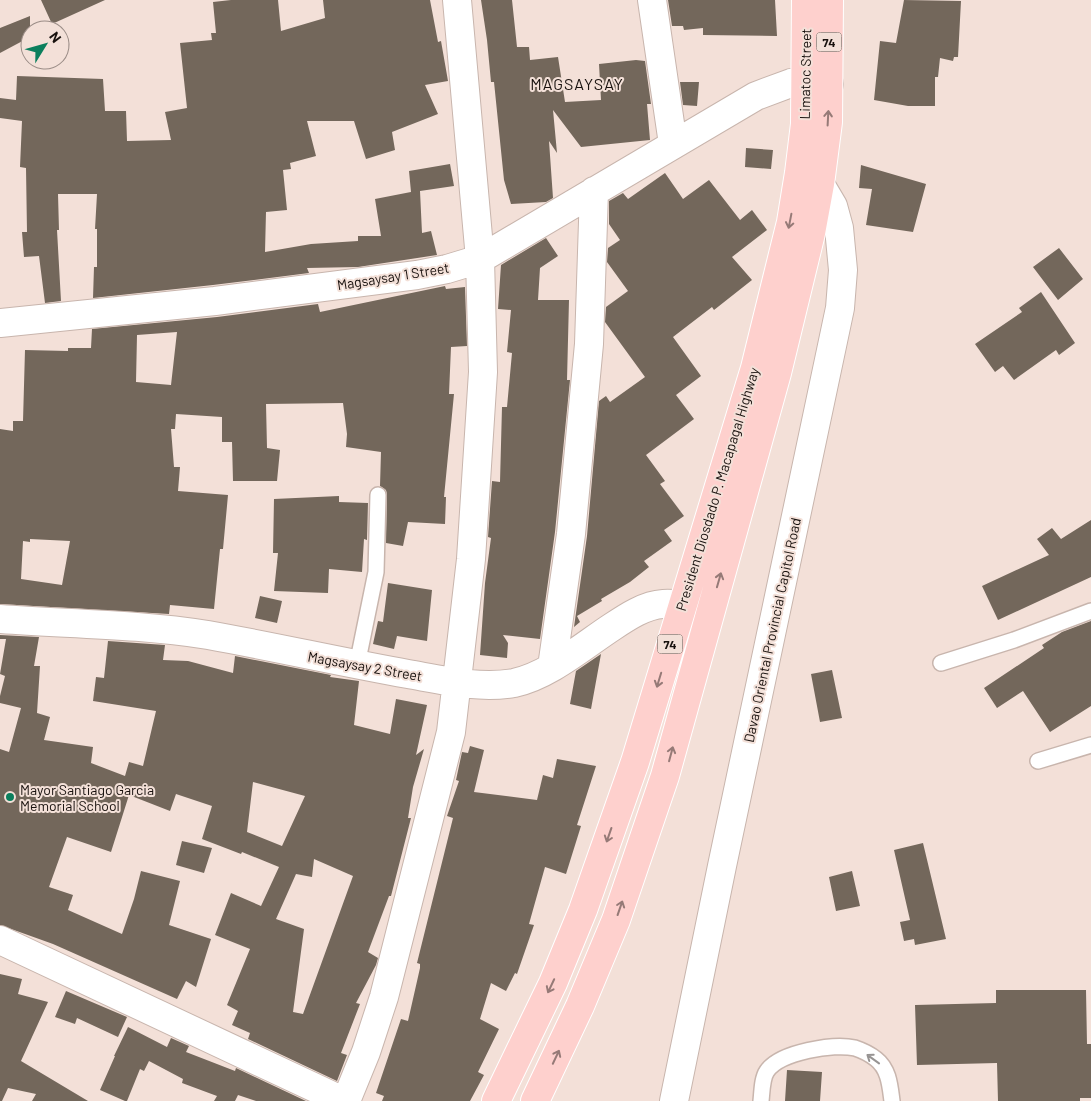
<svg xmlns="http://www.w3.org/2000/svg" width="1091" height="1101" viewBox="0 0 1091 1101" font-family="Barlow,sans-serif">
<style>
.building{fill:#73675b;fill-rule:evenodd}
.lines{fill:none;stroke-linecap:round;stroke-linejoin:round}
.service-casing{stroke:#c8b5ad;stroke-width:18}
.minor-casing{stroke:#c8b5ad;stroke-width:30}
.tertiary-casing{stroke:#c8b5ad;stroke-width:30}
.primary-casing{stroke:#fff;stroke-width:30}
.service{stroke:#fff;stroke-width:15}
.minor{stroke:#fff;stroke-width:28}
.tertiary{stroke:#fff;stroke-width:28}
.primary{stroke:#fed0cd;stroke-width:28}
.oneway{stroke:#967a77}
.oneway2{stroke:#979493}
.poi-dot{fill:#0b7f5d;stroke:#f3e0d8;stroke-width:2}
.labels{text-anchor:middle;dominant-baseline:central;stroke-width:4;stroke-linejoin:round;paint-order:stroke}
.shield{fill:#f3e0d8;stroke:#5a4f4b;stroke-width:1}
.shield-label{font-size:12px;font-weight:bold;fill:#18110e}
.street-label{font-size:14px;fill:#18110e;stroke:#f3e0d8}
.poi-label{font-size:14px;fill:#18110e;stroke:#f3e0d8;text-anchor:start}
.quarter-label{font-size:16px;letter-spacing:1px;fill:#18110e;stroke:#f3e0d8}
</style>
<rect width="100%" height="100%" fill="#f3e0d8"/>
<path class="building" d="M41 0H105L52 24Z
M231 0H278L281 31 325 18 323 0H430L438 42 441 41 448 81 425 85 438 114 392 132 395 150 366 159 354 121H307L316 156 290 163 291 169 283 170 287 210 266 212 265 252 311 244 358 241V236H381L375 199 416 191 411 192 409 171 450 164 454 186 420 191 422 233 431 231 437 255 358 267 307 268 309 273 213 285 93 298 94 267H97V229H95L97 194H58L59 230H57L61 301 45 303 39 256 24 257 22 232H27L26 168 20 167 22 121 0 118V98L16 100 17 76 103 79 105 111H126L127 141 171 140 165 112 187 108 180 43 212 40 211 33H216L213 2Z
M481 0H512L517 47H529L530 60 558 57 565 102 601 100 599 64 636 60 645 61 651 104H647L650 140 581 147 553 110 557 153 549 141 553 198 546 202 511 204 504 180 494 82H491L487 40Z
M668 0H775L777 36 703 35V28L684 30 683 26H672Z
M904 0 961 1 958 57H954L953 61 940 58 938 77H935V106H908L874 100 880 41 896 43Z
M30 16V37L0 53V28Z
M680 82H699L697 106 683 105Z
M746 148 773 150 771 169 745 167Z
M861 165 926 184 913 232 866 225 872 189 859 188Z
M665 173 683 199 709 180 740 220 752 210 767 230 732 257 752 280 714 310 712 307 673 337 701 376 676 395 694 419 646 455 665 481 660 484 684 516 664 530 672 541 644 561 649 567 630 582 601 599 602 601 577 616 580 622 574 627 587 536 599 401 606 396 610 402 645 377 605 322 606 307 628 291 607 262 608 248 620 240 609 224V201L623 193 628 199Z
M546 238 558 256 540 268 538 300H569L567 380H570L555 532 540 639 503 635 508 643 507 658 480 655 485 583 491 538 488 537 492 481 500 482 502 407H507L512 353 507 352 511 310 498 309 501 265Z
M1059 248 1083 279 1058 300 1033 267Z
M445 286 446 289 465 287 467 346 451 347 449 394H454L444 497H446L445 524 408 522 403 546 386 543 387 495 386 490 380 486 381 452 346 447 347 434 343 403 266 404 267 448 280 450 277 481H233L232 442H222V417L176 414 175 429H171L174 467H180L178 491 228 495 223 549H220L214 609 170 605 169 614 0 604V429L13 431V421H23L25 350 68 351V348H91L92 329 217 317 318 304 320 312ZM177 332 171 385 136 382 137 335ZM30 539 70 541 62 585 21 579 23 541 30 542Z
M1041 292 1075 343 1059 355 1056 350 1014 380 1003 366 995 372 975 344 1022 312 1019 308Z
M339 496V502L368 503 367 540 364 539 362 572 329 569 328 593 274 591 278 553H273L274 499Z
M1091 520V577L998 620 982 586 1049 555 1037 539 1052 528 1061 539Z
M388 583 432 590 427 641 397 636 394 649 373 644 378 621 383 622Z
M260 596 282 601 277 623 255 618Z
M1091 621V706L1050 732 1023 691 997 708 984 688 1044 648 1042 645 1062 632Z
M0 635 39 637 34 666H40L37 713 50 717 44 740 93 747 91 763 125 776 129 762 143 766 156 711 93 701 96 677 104 678 108 641 165 645 163 660 188 661 233 673 235 656 331 675 330 677 359 681 354 725 390 734 396 699 427 705 416 755 424 749 413 787 408 818H411L391 896H389L368 952 378 958 376 965 356 1003 360 1004 341 1053 347 1055 337 1081 248 1039 250 1033 232 1025 238 1011 227 1005 250 949 215 935 231 893 261 906 279 867 242 852 241 854 202 839 212 806 176 794 170 811 129 795 111 852 67 837 49 887 73 895 68 910 122 934 134 899 141 871 180 881 169 925 211 939 196 987 186 981 177 999 53 944 0 925V749L9 752 21 708 0 703V696L5 676 0 674 6 639H0ZM253 782 305 796 282 846 247 832ZM314 859 353 876 303 1014 293 1012 304 929 276 919 296 874 312 877Z
M601 654 591 709 570 704 576 671Z
M832 670 842 718 820 722 811 674Z
M470 746 484 750 474 792 537 800 543 775 553 778 557 759 596 766 577 825 581 826 566 874 545 867 529 924 534 925 517 974 515 973 506 991 491 983 480 1019 499 1029 478 1072 484 1075 470 1101H382L384 1096 376 1093 401 1019 408 1021 420 968V964L417 963 453 818 447 816 459 781 456 780 462 752 468 753Z
M182 841 212 848 204 873 176 865Z
M923 843 946 939 915 945 914 939 904 941 900 922 910 920 894 850Z
M852 871 860 906 836 911 829 877Z
M0 974 22 979 18 994 48 1002 21 1061 88 1101H32L36 1094 8 1088 2 1101H0Z
M996 990H1086L1087 1044H1091V1098H1080V1101H998L997 1063 917 1065 915 1005 996 1003Z
M66 991 127 1017 118 1037 77 1018 75 1024 55 1017Z
M128 1027 167 1047 171 1038 189 1046 186 1052 235 1071 236 1068 306 1101H256L238 1095 235 1101H214L217 1096 182 1083 183 1079 149 1061 144 1071 140 1069 127 1101H125L100 1090 115 1056H114Z
M787 1070 822 1072 820 1101H785Z"/>
<g class="lines">
<defs>
<path id="service" d="M941 663 1014 640 1091 611
M357 665 376 572 378 495
M1038 761 1091 745
M761 1101C762 1092 762 1078 767 1071 780 1052 834 1043 855 1048 861 1050 871 1055 876 1059 889 1069 890 1086 892 1101"/>
<path id="minor" d="M652 0 673 144
M0 323 215 301 417 275 447 269 480 259 756 96 791 83 806 81 829 84
M0 619C69 624 139 624 208 635 275 647 341 662 408 674 442 680 479 689 514 683 548 676 583 646 612 627 627 617 645 605 663 604 677 603 691 606 704 609
M552 667 571 534 589 344 594 191
M0 940 343 1101
M346 1101 366 1052 384 997 451 732 471 559 483 372 480 259 457 0"/>
<path id="tertiary" d="M674 1101 722 866 840 308 843 270 839 228 833 206 820 184 805 176"/>
<path id="primary" d="M496 1101 553 983 583 910 635 762 755 368 791 222 799 173 805 124 806 0
M535 1101 580 1006 616 920 665 776 777 373 811 233 820 184 828 122 829 0"/>
</defs>
<use href="#service" class="service-casing"/>
<use href="#minor" class="minor-casing"/>
<use href="#tertiary" class="tertiary-casing"/>
<use href="#primary" class="primary-casing"/>
<use href="#service" class="service"/>
<use href="#minor" class="minor"/>
<use href="#tertiary" class="tertiary"/>
<use href="#primary" class="primary"/>
</g>
<defs><path id="oneway-shaft" d="M-6 0H5M1.5-3L5.5 0L1.5 3" fill="none" stroke-width="1.6" stroke-linecap="round" stroke-linejoin="round" transform="scale(1.25)"/></defs>
<g class="oneway">
<use href="#oneway-shaft" transform="translate(828 118) rotate(-87)"/>
<use href="#oneway-shaft" transform="translate(790 221) rotate(101)"/>
<use href="#oneway-shaft" transform="translate(719 580) rotate(-74)"/>
<use href="#oneway-shaft" transform="translate(659 680) rotate(107)"/>
<use href="#oneway-shaft" transform="translate(671 754) rotate(-75)"/>
<use href="#oneway-shaft" transform="translate(609 835) rotate(109)"/>
<use href="#oneway-shaft" transform="translate(620 908) rotate(-71)"/>
<use href="#oneway-shaft" transform="translate(551 986) rotate(115)"/>
<use href="#oneway-shaft" transform="translate(556 1057) rotate(-65)"/>
</g>
<use class="oneway2" href="#oneway-shaft" transform="translate(873 1059) rotate(-144)"/>
<circle class="poi-dot" cx="10" cy="797" r="5"/>
<g class="labels">
<g class="shield">
<rect x="816.5" y="32.5" width="25" height="19" rx="4"/>
<rect x="657.5" y="634.5" width="25" height="19" rx="4"/>
</g>
<g class="shield-label">
<text x="829" y="42">74</text>
<text x="670" y="644">74</text>
</g>
<g class="street-label">
<text transform="translate(805 74) rotate(-89)">Limatoc Street</text>
<text transform="translate(393 276) rotate(-9)">Magsaysay 1 Street</text>
<text transform="translate(717 489) rotate(-73)">President Diosdado P. Macapagal Highway</text>
<text transform="translate(772 630) rotate(-78)">Davao Oriental Provincial Capitol Road</text>
<text transform="translate(365 666) rotate(10)">Magsaysay 2 Street</text>
</g>
<g class="poi-label">
<text x="20" y="789">Mayor Santiago Garcia<tspan x="20" dy="16">Memorial School</tspan></text>
</g>
<g class="quarter-label">
<text x="577" y="83">MAGSAYSAY</text>
</g>
</g>
<g transform="translate(45 45) rotate(53)"><circle r="24" fill="#f3e0d8" stroke="#9b8d87"/>
<path d="M0-4L9 19L0 12L-9 19Z" fill="#0b7f5d"/>
<text y="-8" font-size="14" font-weight="bold" text-anchor="middle" fill="#18110e">N</text>
</g>
</svg>
